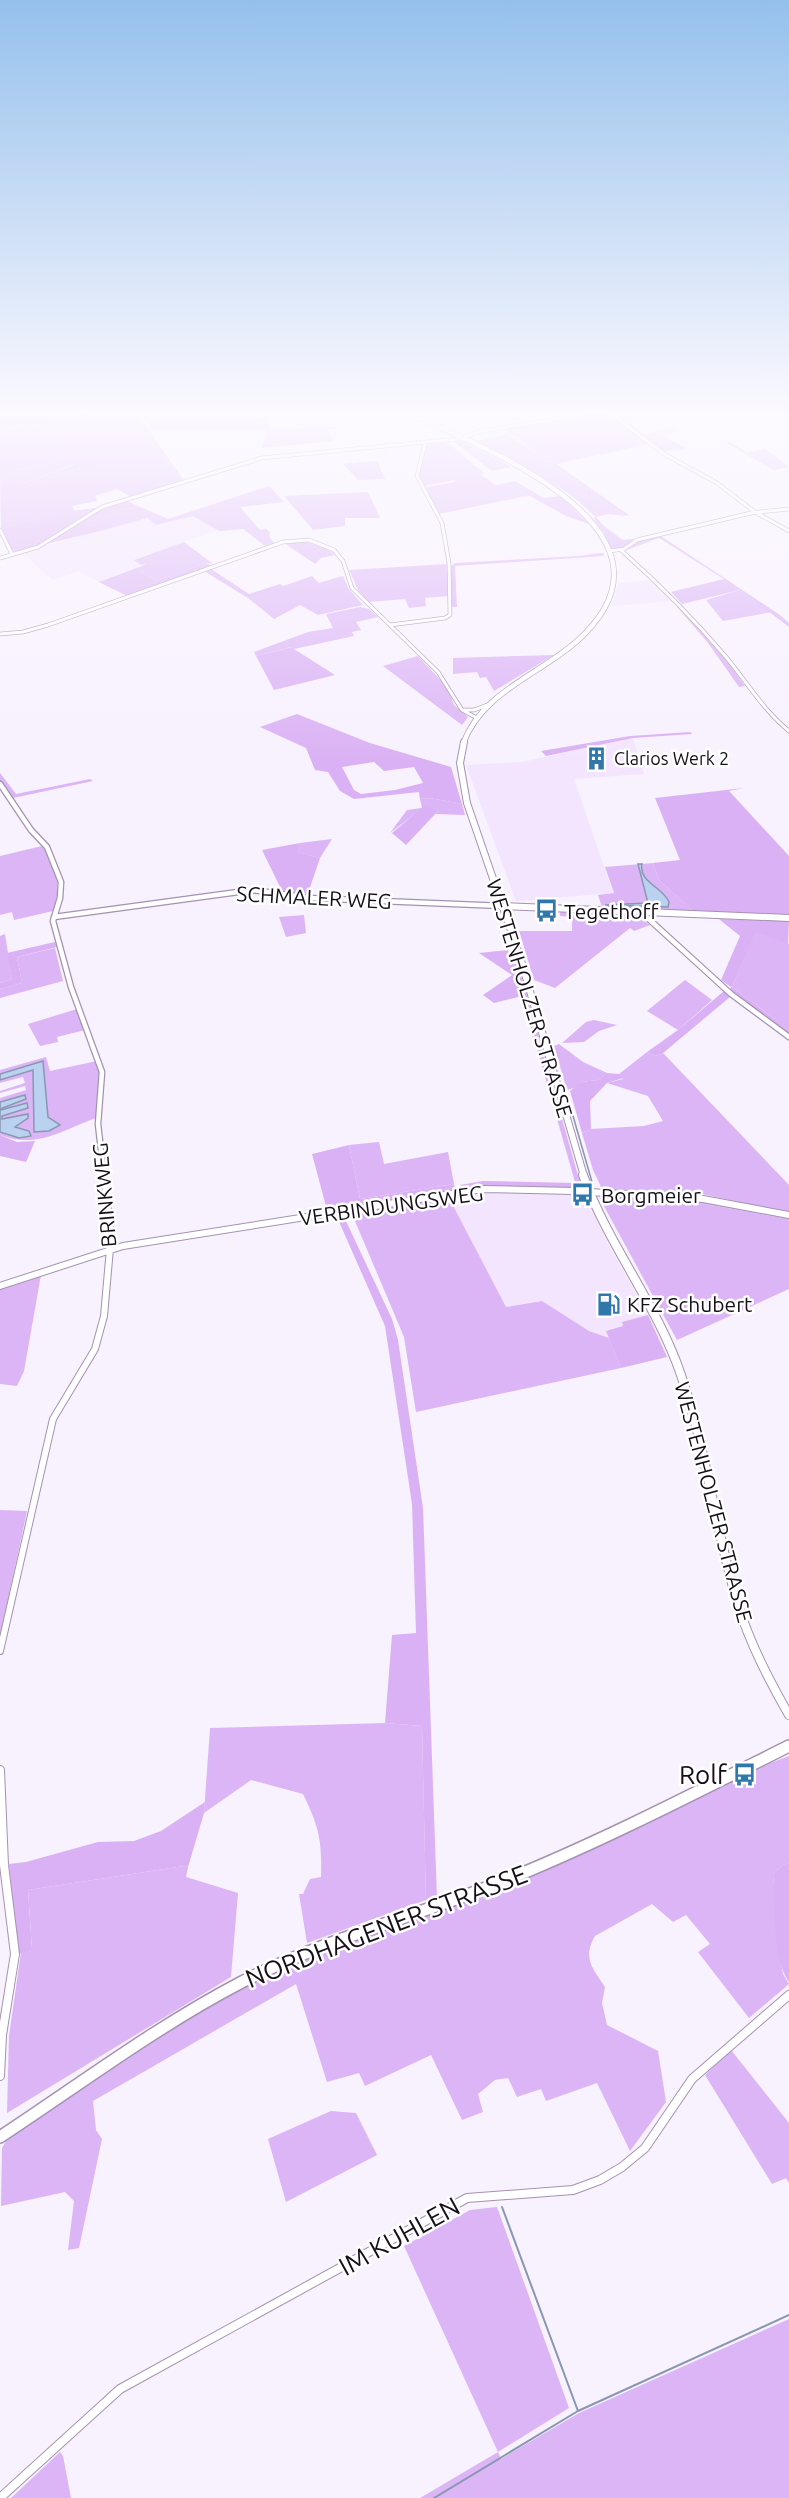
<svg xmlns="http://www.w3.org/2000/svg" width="789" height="2498" viewBox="0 0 789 2498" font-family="Ubuntu,sans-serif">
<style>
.built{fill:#f3e5fd}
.green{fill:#dcb5f6}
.forest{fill:#dab1f4;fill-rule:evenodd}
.water{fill:#bad1f1;stroke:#8997b0;stroke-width:1.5}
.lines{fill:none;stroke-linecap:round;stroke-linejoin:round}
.stream-far1{stroke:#8997b0;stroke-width:1.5}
.stream{stroke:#8997b0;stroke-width:2}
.street-far3-casing{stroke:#a592b1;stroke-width:4.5}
.street-far2-casing{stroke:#a592b1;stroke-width:7}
.street-far1-casing{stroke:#a592b1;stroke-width:8}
.street-casing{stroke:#a592b1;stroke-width:10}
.secondary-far3-casing{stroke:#a592b1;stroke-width:6}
.secondary-far2-casing{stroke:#a592b1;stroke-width:8}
.secondary-far1-casing{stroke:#a592b1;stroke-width:10}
.secondary-casing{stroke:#a592b1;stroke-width:14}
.street-far3{stroke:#fff;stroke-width:3}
.street-far2{stroke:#fff;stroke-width:4.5}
.street-far1{stroke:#fff;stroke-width:6}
.street{stroke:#fff;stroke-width:8}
.secondary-far3{stroke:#fff;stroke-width:4.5}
.secondary-far2{stroke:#fff;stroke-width:6}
.secondary-far1{stroke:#fff;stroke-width:8}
.secondary{stroke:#fff;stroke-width:11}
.labels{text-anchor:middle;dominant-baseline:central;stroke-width:5;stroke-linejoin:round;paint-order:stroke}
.far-poi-label{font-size:18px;fill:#160f1a;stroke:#fff;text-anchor:start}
.street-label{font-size:21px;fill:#160f1a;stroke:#fff}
.poi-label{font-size:21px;fill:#160f1a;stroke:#fff;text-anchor:start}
.near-poi-label{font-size:26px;fill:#160f1a;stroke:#fff;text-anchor:end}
.near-street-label{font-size:26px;fill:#160f1a;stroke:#fff}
</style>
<rect width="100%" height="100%" fill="#f8f1fe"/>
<path class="built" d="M193 516 218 530 134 559 141 565 99 582 78 571 52 580 22 552 147 518 156 525Z
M653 580 674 601 612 606 618 583Z
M633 738 644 774 574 779 613 893 516 901 466 765 522 762Z
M483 1190 584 1193 605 1238 648 1315 622 1322 623 1326 606 1331 609 1338 589 1331 542 1301 506 1307 448 1196Z"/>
<path class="green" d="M82 415H137L141 421 65 442 39 432 35 437 0 444V429L32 426Z
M158 415H255L248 416 249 419 264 418 271 430H153L148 423 161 417Z
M583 415H611L650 444 556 464 506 429Z
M613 415H620L645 434 676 428 681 431 661 435 688 449 665 452Z
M143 422 184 481 131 497 117 489 95 496 97 501 72 506 75 511 1 529 0 475 69 457 75 461V464L21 485 23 487 86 465 97 468 66 445Z
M508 434 543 458 520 463 476 441Z
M460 440 512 467 492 471 453 441Z
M447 442 484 473 481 475 496 485 506 483 531 495 439 514 425 487 456 482 454 480 424 486 419 474 426 445Z
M730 442 747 452 765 449 789 467 774 470 726 443Z
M546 460 625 516 609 514 596 517 571 495 523 465Z
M377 461 385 479 358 480 343 464Z
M269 486 284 502 240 507 260 530 266 529 270 532 269 536 274 543 265 546 243 529 219 531 193 516 156 525 147 518 104 530 79 522 138 506 168 519Z
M368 492 380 518H345V526L313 530 284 496Z
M184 542 213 564 206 563 157 581 139 570 147 564 141 565 134 560Z
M296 542C311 542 324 544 335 555L321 558 315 564 284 543Z
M447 564 448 596 425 598 426 606 409 608 405 599 368 602 358 590 349 570Z
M312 576 319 583 343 576 349 589 363 605 318 615 300 605 274 619 248 598Z
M740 590 772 612 723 621 706 600Z
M360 607 369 609 378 617 356 622 361 630 352 632 354 636 294 649 291 647 256 656 254 652 308 632 333 628 326 614Z
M554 655 494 691 486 677 480 678 477 672 453 674V658Z
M418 656 447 687 454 705 468 717 462 725 383 666Z
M0 773 16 794 90 779 93 781 13 798 0 781Z
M430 798 462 804 465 815 435 814 438 811 424 807 390 833 407 810 422 808 420 799Z
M332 839 320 858 296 852 300 843Z
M42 846C57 866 62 888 53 911L14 920 12 912 0 915V856Z
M653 863 659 880 693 911 602 907 598 895 614 893 605 867Z
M560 911 637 915 650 925 634 931 630 928 555 988 534 980 519 931H572V921L570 920V917L560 916Z
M304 915 306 933 286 937 279 917Z
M756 931 789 944V1030L732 987Z
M5 934 12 979 0 983V936Z
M55 948 63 981 0 998V989L22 983 17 957Z
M685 980 712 1000 678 1030 647 1011Z
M527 995 581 1186 577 1189 522 996Z
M77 1009 85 1030 57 1037 58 1042 40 1046 28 1024Z
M594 1020 617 1025 599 1031 584 1042 562 1043 586 1022Z
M559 1044 583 1062 607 1073 598 1080 581 1082 577 1087 567 1090 554 1046Z
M647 1052 655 1056 663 1053 789 1185V1213L702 1194 602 1189 593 1170 582 1133 591 1129 644 1126 663 1121 648 1096 607 1083 623 1079 619 1074Z
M46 1057 50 1071 97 1061 100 1080 96 1118C60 1131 37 1149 0 1135V1132L19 1138 14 1127 27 1114 2 1120V1116L27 1108 1 1111 0 1108 26 1099 25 1095 0 1102V1098L26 1090 25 1086 0 1093V1091L25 1083 23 1077 0 1083V1080L33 1070 34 1132 48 1117 43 1061 0 1074V1070Z
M379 1142 384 1164 448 1152 454 1184 360 1199 349 1145Z
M448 1196 506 1307 542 1301 589 1331 609 1338 621 1368 416 1412 404 1337 352 1214Z
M600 1199 705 1204 789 1219V1289L677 1340Z
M41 1275 24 1371 17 1386 0 1384V1289Z
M0 1510 27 1511 0 1637Z
M385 1723 422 1726 426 1900 307 1943 299 1894H303L310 1879 321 1877C322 1840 319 1827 303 1794L251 1780 204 1813 210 1728Z
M789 1756V1863L783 1865 773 1874 778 1944 783 1974 789 1984 749 2018 698 1952 710 1944 686 1915 673 1922 652 1904 595 1936C582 1958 593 1969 605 1987L602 2003 607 2025 658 2051 666 2102 630 2151 597 2083 546 2101 541 2089 517 2097 508 2078 495 2080 478 2094 483 2112 462 2120 431 2055 365 2086 359 2073 327 2082 296 1984 93 2101 96 2130 102 2139 79 2248 68 2250 74 2201 65 2192 1 2206 2 2148 7 2139 195 2014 235 1991 309 1958 443 1909 624 1834 765 1765Z
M184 1866 188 1867 186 1877 238 1893 231 1977 7 2113 9 2036 21 1952 32 1950 28 1890Z
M731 2050 789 2123V2183L786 2178 772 2184 705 2075Z
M331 2111 356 2113 377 2155 286 2202 268 2139Z
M497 2207 569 2408 498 2452 501 2459 579 2413 789 2319V2498H420L498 2452 404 2246 470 2210Z
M60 2452 63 2456 71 2498H11Z"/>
<path class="forest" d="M0 415H82L32 426 34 430 29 431 21 426 0 429Z
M141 421 143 422 67 445 98 468 95 469 86 465 23 487 21 485 74 465 75 461 69 457 0 475V444L34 437V433L39 431 65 442Z
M334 427 335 428 328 430 333 441 261 448 268 430Z
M503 428H504L629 515 625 516 546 460 523 465 520 463 543 458Z
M515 481 544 498 560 496 589 524 566 516 506 483Z
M125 500 138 506 80 522 104 530 13 552 1 529 72 511 103 507Z
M596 517 605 527 623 540 661 536 780 615 789 623V627L740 590 682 604 671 592 724 579 659 538 624 551 611 550 604 533 593 518Z
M600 553H603L604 556 455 566 457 607H452L450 567 455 563 579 556Z
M206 563 211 566 127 596 99 582 147 564 152 565 139 570 157 581Z
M211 569 249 594 280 584 284 587 248 598 204 571Z
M672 601H674L730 665 745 686 739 687 708 643Z
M292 647 294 649 335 675 274 690 256 656Z
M297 714 370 743 451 767 462 804 430 798 420 799 419 792 354 799 340 791 328 772 315 770 306 748 260 727ZM374 762 384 771 414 767 423 783 395 790 361 794 354 790 342 767Z
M690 732 692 734 633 738 546 756 541 751 630 736Z
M744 788 729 791 789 856V915L693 911 659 880 653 863 680 860 655 798Z
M424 806 438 811 406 845 392 833Z
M300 843 297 852 320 858 307 896 283 893 262 850Z
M719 919 789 921 788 944 756 932 732 987 789 1030V1034L733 992 730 990 731 987 721 980 740 936Z
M55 942 57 947 17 957 22 983 0 989V983L12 979 7 953Z
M508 950 509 953 514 952 527 995 494 1003 483 995 512 975 479 953Z
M724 991 730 997 663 1053 655 1056 647 1052 678 1030Z
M607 1073 619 1074 623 1078 607 1083 590 1101 591 1129 582 1133 570 1091 581 1082 598 1080Z
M0 1135 17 1142 35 1141 26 1162 0 1156Z
M349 1145 360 1199 454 1184 455 1192 327 1210 312 1154Z
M483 1181 575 1183 577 1189 465 1190 460 1185Z
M599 1195 703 1200 789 1217V1219L705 1204 600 1199Z
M337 1217H344L392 1319 398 1340 423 1508 437 1898 434 1901 426 1903 422 1726 385 1723 392 1635 416 1633 412 1504 385 1326Z
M648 1315 667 1357 621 1368 606 1331 623 1326 622 1322Z
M205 1802 204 1813 188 1867 184 1866 28 1890 32 1950 18 1954 9 1864 26 1862 98 1842 134 1841 161 1831Z
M789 1863V1982C772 1958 775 1904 773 1874L783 1865Z"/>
<path class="water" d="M638 864H642C638 882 663 887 669 902L668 907 605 905 648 903Z
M43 1061 48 1117 60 1125 49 1131 34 1132 33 1070 0 1080V1074Z
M25 1095 26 1099 0 1109 1 1110 27 1103 28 1108 2 1116V1119L28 1114V1118L15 1127 29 1131 31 1136 19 1138 0 1132V1102Z"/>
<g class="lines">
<path class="stream-far1" d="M567 1095 592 1182"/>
<path class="stream" d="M502 2207 578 2411
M434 2498 578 2411 789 2315"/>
<defs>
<path id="street-far3" d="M613 415 664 454 717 483 755 512 789 531
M0 530 12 554
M609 551 624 549 637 540 751 513 789 509
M622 551C659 584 694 619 726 657 747 682 763 710 789 731
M0 558 38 547 102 507 262 458 457 439 482 431 580 415
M390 625 445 618 450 615 449 563 442 523 417 476 425 443
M0 634 23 632 48 625 283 542 309 540 334 550 343 561 352 588 438 672 462 710 477 718
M464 710H474L490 704"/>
<path id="street-far2" d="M0 784 31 830 47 847 61 882 60 898 53 921 71 987 102 1072 98 1124 104 1176
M641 912 731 994 789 1037
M54 917 253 890 308 898 503 906"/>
<path id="street-far1" d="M0 1286 123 1246 483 1189 574 1191 703 1199 789 1215
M0 1651 53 1419 95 1349 104 1316 111 1237 104 1175"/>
<path id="street" d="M0 1770 4 1865 15 1954 2 2035 0 2076
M0 2498 120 2389 467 2198 573 2190 600 2180 622 2167 645 2148 692 2079 789 1995"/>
<path id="secondary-far3" d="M413 415C490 450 699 533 576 642 538 675 481 693 463 744"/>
<path id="secondary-far2" d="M464 742 460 763 467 803 520 957 584 1176
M503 906 789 918"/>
<path id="secondary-far1" d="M583 1175C608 1245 657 1304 681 1375 708 1454 716 1538 742 1617 754 1651 771 1684 789 1715"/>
<path id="secondary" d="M0 2137C79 2085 156 2027 240 1983 326 1938 422 1915 511 1878 606 1839 697 1792 789 1746"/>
</defs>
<use href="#street-far3" class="street-far3-casing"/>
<use href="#street-far2" class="street-far2-casing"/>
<use href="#street-far1" class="street-far1-casing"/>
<use href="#street" class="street-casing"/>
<use href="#secondary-far3" class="secondary-far3-casing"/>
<use href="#secondary-far2" class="secondary-far2-casing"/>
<use href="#secondary-far1" class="secondary-far1-casing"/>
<use href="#secondary" class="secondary-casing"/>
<use href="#street-far3" class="street-far3"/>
<use href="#street-far2" class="street-far2"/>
<use href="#street-far1" class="street-far1"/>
<use href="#street" class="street"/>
<use href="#secondary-far3" class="secondary-far3"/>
<use href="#secondary-far2" class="secondary-far2"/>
<use href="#secondary-far1" class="secondary-far1"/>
<use href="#secondary" class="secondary"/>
</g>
<linearGradient id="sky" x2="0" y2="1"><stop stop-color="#95c0ec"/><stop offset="0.54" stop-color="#fcf9ff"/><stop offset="1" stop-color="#fcf9ff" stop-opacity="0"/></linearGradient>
<rect width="789" height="764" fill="url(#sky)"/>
<defs>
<symbol id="building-bare" viewBox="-9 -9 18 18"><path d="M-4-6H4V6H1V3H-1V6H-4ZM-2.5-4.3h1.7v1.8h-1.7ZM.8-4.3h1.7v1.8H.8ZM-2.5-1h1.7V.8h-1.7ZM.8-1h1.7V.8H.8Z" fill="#3077ac" stroke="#fff" stroke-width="2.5" paint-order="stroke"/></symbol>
<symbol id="bus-bare" viewBox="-9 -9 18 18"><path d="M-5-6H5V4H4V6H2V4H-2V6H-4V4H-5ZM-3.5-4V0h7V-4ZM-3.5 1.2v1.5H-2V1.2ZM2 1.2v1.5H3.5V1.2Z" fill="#3077ac" stroke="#fff" stroke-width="2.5" paint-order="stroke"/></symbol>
<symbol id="fuel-bare" viewBox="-9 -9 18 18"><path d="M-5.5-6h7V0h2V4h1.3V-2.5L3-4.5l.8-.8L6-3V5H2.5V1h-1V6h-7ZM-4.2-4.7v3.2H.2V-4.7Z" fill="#3077ac" stroke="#fff" stroke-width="2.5" paint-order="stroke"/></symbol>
</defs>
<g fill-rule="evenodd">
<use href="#building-bare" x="580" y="742" width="33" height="33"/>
<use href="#bus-bare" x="530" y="894" width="33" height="33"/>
<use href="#bus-bare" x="566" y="1178" width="33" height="33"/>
<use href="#fuel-bare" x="592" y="1288" width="33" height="33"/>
<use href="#bus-bare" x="728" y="1758" width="33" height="33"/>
</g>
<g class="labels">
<g class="far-poi-label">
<text x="614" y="758">Clarios Werk 2</text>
</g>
<g class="street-label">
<text transform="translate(314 897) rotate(3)">SCHMALER WEG</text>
<text transform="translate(530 998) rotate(73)">WESTENHOLZER STRASSE</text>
<text transform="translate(104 1195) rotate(-95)">BRINKWEG</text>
<text transform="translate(391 1205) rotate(-8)">VERBINDUNGSWEG</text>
<text transform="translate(714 1502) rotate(75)">WESTENHOLZER STRASSE</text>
</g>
<g class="poi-label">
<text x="564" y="911">Tegethoff</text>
<text x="601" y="1195">Borgmeier</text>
<text x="627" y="1304">KFZ Schubert</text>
</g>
<g class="near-poi-label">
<text x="727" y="1774">Rolf</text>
</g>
<g class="near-street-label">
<text transform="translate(386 1926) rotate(-21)">NORDHAGENER STRASSE</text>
<text transform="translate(399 2236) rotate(-29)">IM KUHLEN</text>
</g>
</g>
</svg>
